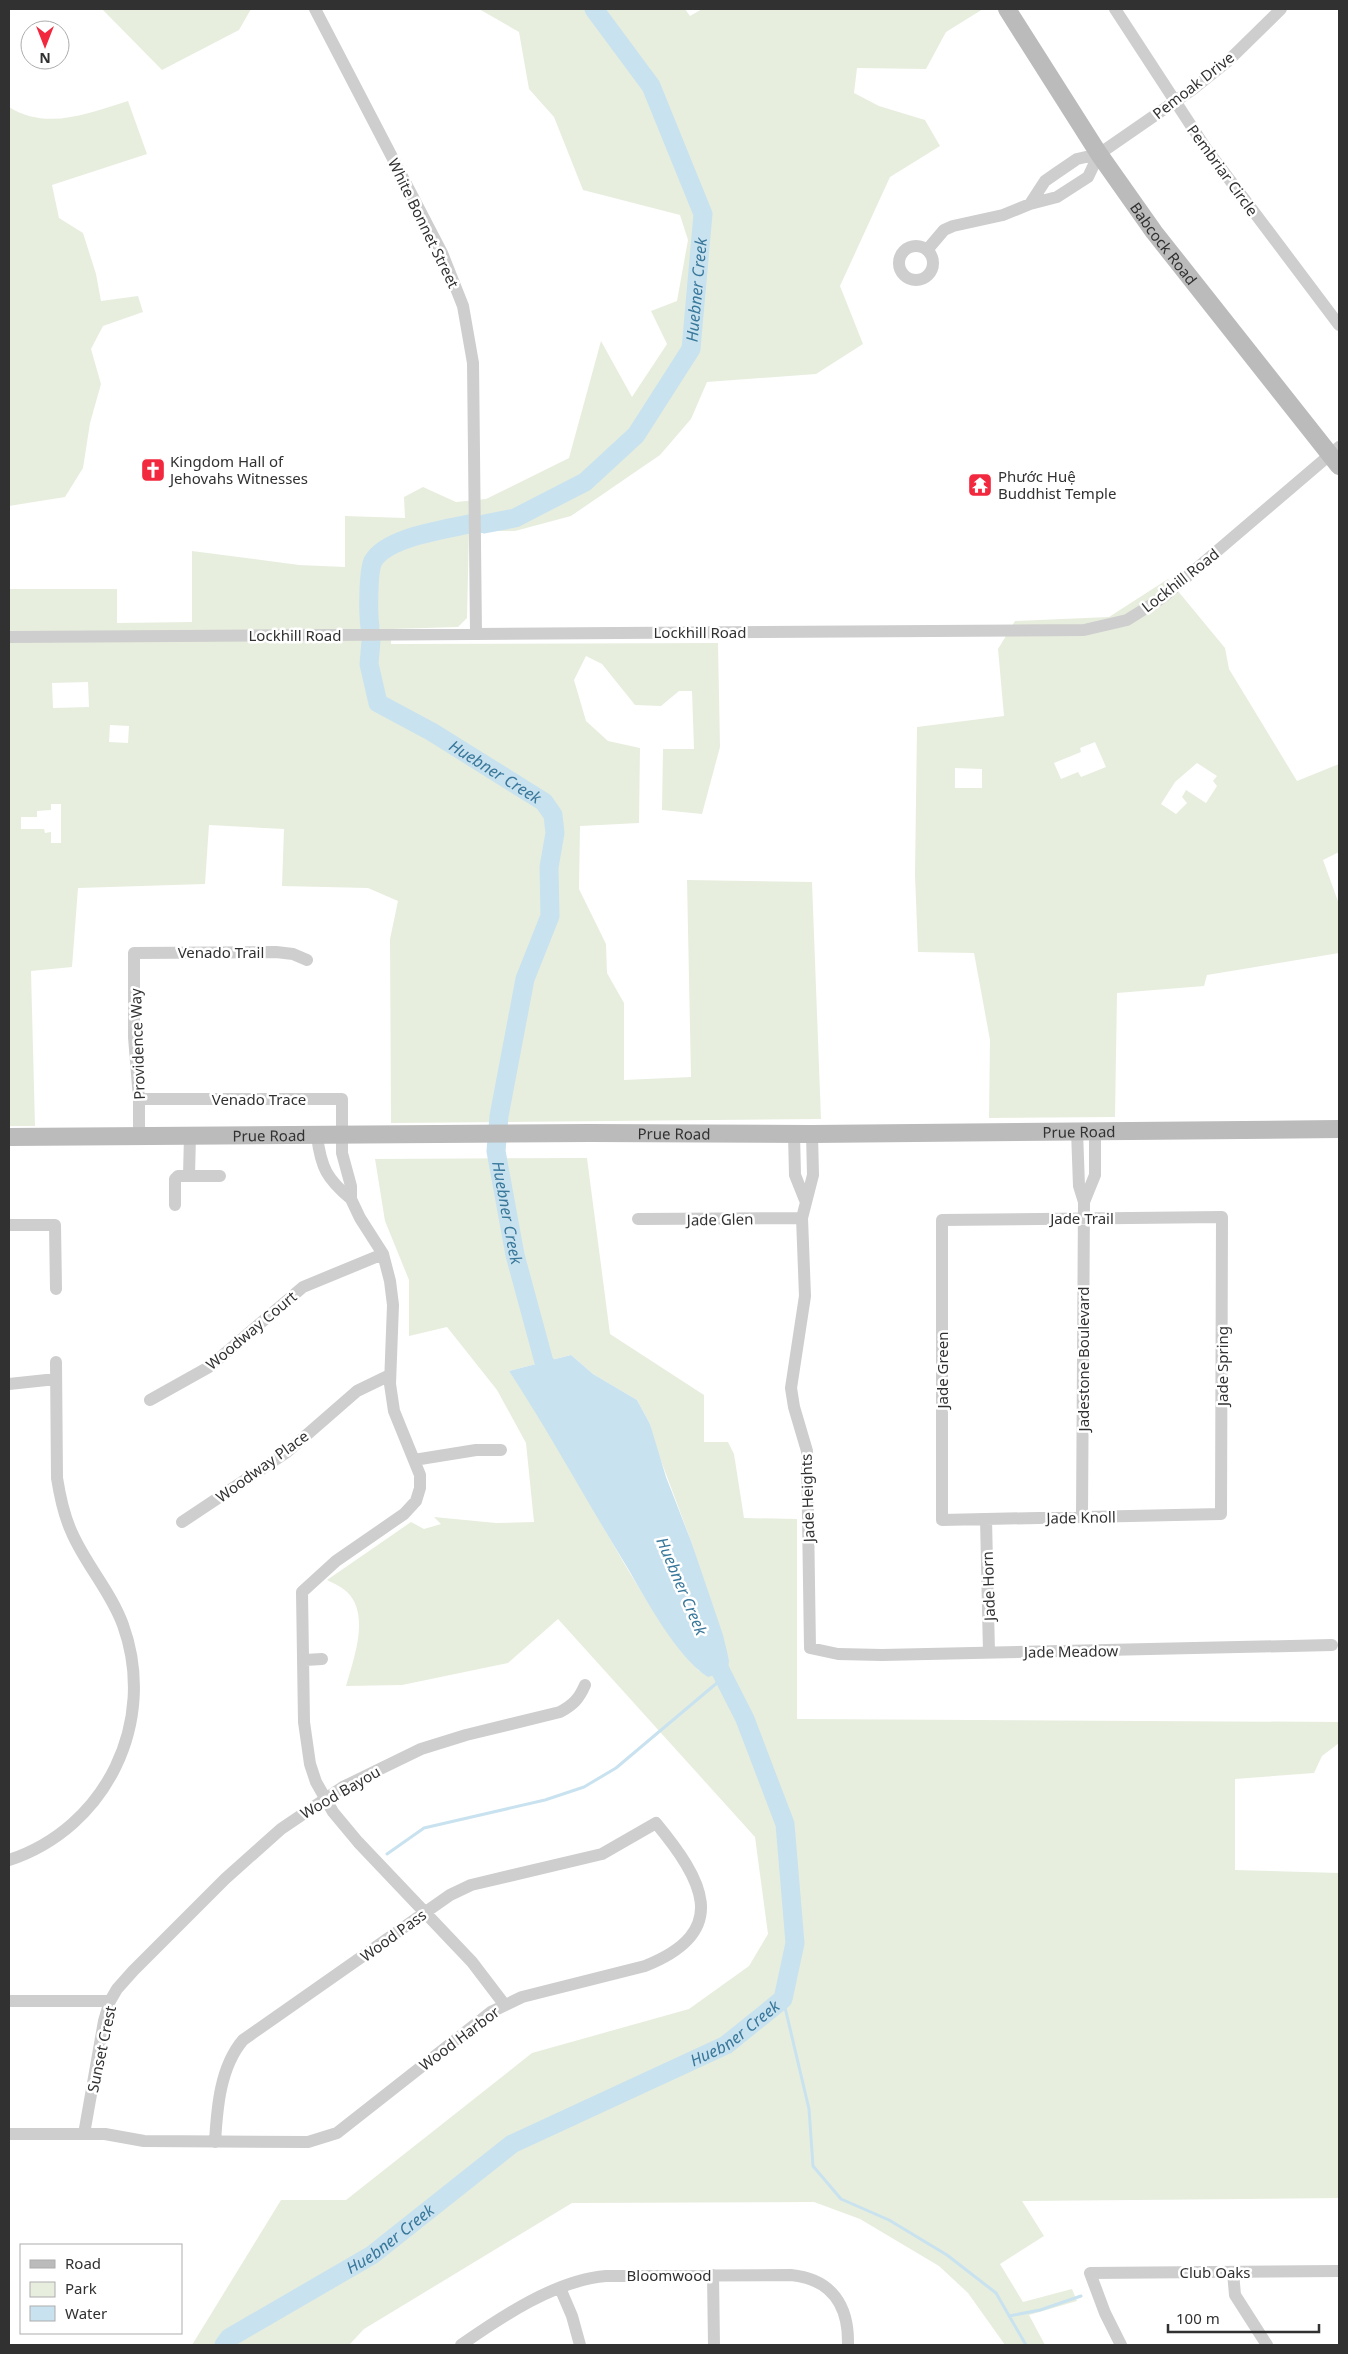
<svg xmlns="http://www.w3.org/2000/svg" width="1348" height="2354" viewBox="0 0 1348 2354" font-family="'Noto Sans',sans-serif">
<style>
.green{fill:#e7eede;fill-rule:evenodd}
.water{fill:#c9e2ef}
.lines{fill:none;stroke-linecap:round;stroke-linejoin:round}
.stream{stroke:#c9e2ef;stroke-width:3}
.river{stroke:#c9e2ef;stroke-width:19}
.street{stroke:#cecece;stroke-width:12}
.secondary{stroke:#bbb;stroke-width:18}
.labels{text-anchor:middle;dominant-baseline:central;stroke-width:5;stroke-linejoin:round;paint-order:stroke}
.street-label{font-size:15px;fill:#313131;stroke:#fff}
.poi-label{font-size:15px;fill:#313131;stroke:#fff;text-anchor:start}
.water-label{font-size:16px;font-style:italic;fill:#38779a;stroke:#fff}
</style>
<rect width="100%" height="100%" fill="#fff"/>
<path class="green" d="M102 9H251L239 30 162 70Z
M479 9H685L690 16 702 9H983L946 32 926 69 857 68 854 93 879 106 925 120 940 146 890 177 840 286 863 344 816 374 707 382 691 419 660 455 571 516 515 531H469L467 618 458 627 391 629V644L718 643 720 747 702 814 662 810 663 749H694L692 691H679L661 706 635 705 602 664 586 656 574 680 586 721 608 741 640 748 639 823 580 826 579 889 606 944 607 973 624 1003V1080L691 1077 687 880 812 882 821 1119 391 1123 390 939 398 901 368 888 282 886 284 829 209 825 205 884 78 888 72 967 31 971 35 1126H9V589H117V623L192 622V551L299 565 345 567V516L405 518 404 497 423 487 456 502 486 499 569 458 601 341 632 397 667 344 651 311 677 301 688 240 680 215 583 190 554 117 529 89 519 32ZM88 682 89 707 53 708 52 683ZM110 725 129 726 128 743 109 742ZM51 804H61V843H51V832L45 833 44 829H21V817H37V811L51 810Z
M128 101 147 154 52 185 59 218 83 233 96 274 101 301 138 296 143 312 103 326 91 349 101 384 90 423 83 468 65 497 9 506V107C47 131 89 113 128 101Z
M1168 579 1225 648 1229 669 1297 781 1339 764V852L1323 860 1339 904V953L1207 975 1204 986 1117 993 1115 1117 989 1118 990 1040 974 953 918 952 915 875 917 727 1004 716 998 649 1015 621 1109 617ZM1095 742 1106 767 1081 777 1078 772 1061 779 1054 763 1081 752 1080 748ZM1197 763 1217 776 1213 781 1217 786 1206 803 1186 790 1182 797 1187 803 1176 814 1161 804 1175 782ZM955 768 982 769V788H955Z
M587 1158 610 1334 704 1395V1442H728L734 1454 744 1518 797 1519V1719L1339 1722V1743L1322 1756 1314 1773 1235 1779V1870L1339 1873V2198L1022 2201 1044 2236 1000 2264 1023 2302 1072 2289 1077 2301 1029 2315 1045 2345H1005L968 2293 939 2266 860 2219 814 2202 572 2203 364 2329 349 2345H192L281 2200H346L532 2053 689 2009 749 1966 768 1934 755 1837 558 1619 508 1663 402 1685 346 1686C353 1660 371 1615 347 1592 342 1587 333 1583 327 1580L411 1522 424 1529 441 1524 434 1517 496 1523 534 1522 526 1443 497 1390 447 1327 409 1336V1280L385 1221 375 1159ZM571 1355 593 1374 637 1400 650 1424 654 1442 691 1541 729 1660 699 1671C636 1598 597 1510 547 1429 535 1409 522 1390 509 1371Z"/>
<path class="water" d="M571 1355 593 1374 637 1400 650 1424 666 1477 691 1541 723 1635 729 1660 728 1671 708 1677C676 1656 647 1601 627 1567 587 1502 551 1435 509 1371Z"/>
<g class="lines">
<path class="stream" d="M387 1854 424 1828 545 1800 584 1787 616 1768 724 1677
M783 1999 809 2109 813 2166 841 2199 889 2220 947 2255 996 2293 1026 2345
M1009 2316 1040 2310 1081 2296"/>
<g class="river">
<path id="s1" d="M484 524 515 518 585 482 636 435 691 349 703 214 651 86 594 9"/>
<path d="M370 627C368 614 368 572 373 561 387 537 443 530 469 524"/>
<path id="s2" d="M371 641 369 664 378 703 432 732 544 802 553 815 555 833 549 867 550 916 525 979 499 1116 496 1151 515 1255 544 1362 560 1382"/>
<path id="s3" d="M224 2345 229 2338 372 2255 512 2144 726 2045 783 1999 795 1943 785 1824 745 1719 711 1652"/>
</g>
<path class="street" d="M315 9 442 253 463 306 473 363 476 633
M1115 9 1205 147 1339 325
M1030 204 1045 181 1055 174 1077 159 1099 154 1193 89 1228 61 1281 9
M899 263a17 17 0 1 1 34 0a17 17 0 1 1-34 0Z
M927 250 944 230 953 226 1003 215 1030 204 1057 197 1088 177 1099 154
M9 637 1084 630 1127 620 1162 598 1339 447
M139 1099H342V1153L351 1186V1199L360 1218 383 1254 390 1281 393 1305 390 1384 394 1411 420 1475V1488L416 1501 404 1514 336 1561 302 1592 304 1722 310 1764 316 1782 333 1812 358 1842 472 1962 504 2004
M1077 1131 1079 1186 1084 1202 1082 1517
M794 1134 795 1175 805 1200
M812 1134 813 1175 802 1218 805 1296 791 1388 794 1407 807 1451 810 1648 838 1654 882 1655 1332 1645
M139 1136V1099L134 1037V953L276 952 293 954 307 960
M317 1136C321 1168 327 1179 351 1199
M189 1176 190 1135
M1084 1202 1095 1175V1131
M175 1205V1179L178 1176H220
M1222 1217 1221 1514 942 1520V1220Z
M638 1219 802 1218
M9 1225H55L56 1289
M9 1384 56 1379
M150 1400 209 1367 303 1287 383 1254
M414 1460 476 1450H501
M986 1519 989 1653
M182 1522 287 1452 357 1391 390 1375
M305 1660 322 1659
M9 1860C106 1828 158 1722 123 1625 111 1592 86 1565 72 1533 64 1516 60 1497 57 1478L56 1362
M9 2001H110
M9 2134H105L144 2141 308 2142 337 2133 491 2012 522 1997 645 1966C733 1931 702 1879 656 1823L602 1854 471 1885 450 1895 243 2040C220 2067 217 2108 215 2142
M84 2134 104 2021 110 2001 117 1989 133 1971 225 1879 281 1829 343 1787 421 1749 466 1735 560 1712C573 1705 579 1699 585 1685
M1233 2272 1235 2295 1267 2345
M713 2275 714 2345
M560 2288 572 2316 580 2345
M461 2345C501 2317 556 2280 606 2276L791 2275C832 2279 849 2306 848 2345
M1121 2345 1105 2313 1090 2273 1339 2271"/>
<g class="secondary">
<path id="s4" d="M1007 9 1099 154 1154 232 1339 466"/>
<path id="s5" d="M9 1137 590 1133 812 1134 1339 1129"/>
</g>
</g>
<defs>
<symbol id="church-square" viewBox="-11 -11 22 22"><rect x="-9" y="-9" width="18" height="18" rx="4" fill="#f2293e" stroke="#fff"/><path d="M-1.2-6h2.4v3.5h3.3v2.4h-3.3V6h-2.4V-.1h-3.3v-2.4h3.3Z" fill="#fff"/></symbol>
<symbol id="temple-square" viewBox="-11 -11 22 22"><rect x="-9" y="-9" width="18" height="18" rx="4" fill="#f2293e" stroke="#fff"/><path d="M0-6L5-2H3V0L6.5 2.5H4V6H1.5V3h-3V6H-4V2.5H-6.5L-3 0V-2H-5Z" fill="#fff"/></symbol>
</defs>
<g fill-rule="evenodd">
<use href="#church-square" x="139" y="456" width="28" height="28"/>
<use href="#temple-square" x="966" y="471" width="28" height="28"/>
</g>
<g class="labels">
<g class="street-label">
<text transform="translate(1193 85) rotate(-38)">Pemoak Drive</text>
<text transform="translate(1223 170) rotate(54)">Pembriar Circle</text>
<text transform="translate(424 223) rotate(64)">White Bonnet Street</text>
<text stroke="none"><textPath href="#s4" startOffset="282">Babcock Road</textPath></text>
<text transform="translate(1180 580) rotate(-38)">Lockhill Road</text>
<text x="700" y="632">Lockhill Road</text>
<text x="295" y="635">Lockhill Road</text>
<text x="221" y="952">Venado Trail</text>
<text transform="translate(137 1044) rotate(-92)">Providence Way</text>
<text x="259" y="1099">Venado Trace</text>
<text stroke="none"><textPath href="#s5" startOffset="1070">Prue Road</textPath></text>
<text stroke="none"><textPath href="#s5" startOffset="665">Prue Road</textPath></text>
<text stroke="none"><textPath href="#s5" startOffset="260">Prue Road</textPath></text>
<text x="1082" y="1218">Jade Trail</text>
<text transform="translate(720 1219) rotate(-1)">Jade Glen</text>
<text transform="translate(251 1330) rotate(-40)">Woodway Court</text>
<text transform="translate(1083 1359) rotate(-90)">Jadestone Boulevard</text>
<text transform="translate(1222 1366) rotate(-90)">Jade Spring</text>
<text transform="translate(942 1370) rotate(-90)">Jade Green</text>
<text transform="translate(262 1466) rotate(-36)">Woodway Place</text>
<text transform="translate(807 1498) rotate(-92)">Jade Heights</text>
<text transform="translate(1081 1517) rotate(-1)">Jade Knoll</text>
<text transform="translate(988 1586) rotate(-92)">Jade Horn</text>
<text transform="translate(1071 1651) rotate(-1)">Jade Meadow</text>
<text transform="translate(340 1792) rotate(-30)">Wood Bayou</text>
<text transform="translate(393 1935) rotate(-36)">Wood Pass</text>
<text transform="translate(459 2038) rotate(-37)">Wood Harbor</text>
<text transform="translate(101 2049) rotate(-78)">Sunset Crest</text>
<text x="1215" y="2272">Club Oaks</text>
<text x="669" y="2275">Bloomwood</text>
</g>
<g class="poi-label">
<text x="170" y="461">Kingdom Hall of<tspan x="170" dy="17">Jehovahs Witnesses</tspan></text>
<text x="998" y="476">Phước Huệ<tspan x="998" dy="17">Buddhist Temple</tspan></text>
</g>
<g class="water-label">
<text stroke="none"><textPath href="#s1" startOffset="341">Huebner Creek</textPath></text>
<text stroke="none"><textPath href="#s2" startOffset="199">Huebner Creek</textPath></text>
<text stroke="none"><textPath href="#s2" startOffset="679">Huebner Creek</textPath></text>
<text transform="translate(682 1586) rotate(67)">Huebner Creek</text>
<text stroke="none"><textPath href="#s3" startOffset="602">Huebner Creek</textPath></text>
<text stroke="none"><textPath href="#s3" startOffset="198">Huebner Creek</textPath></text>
</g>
</g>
<rect width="1348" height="2354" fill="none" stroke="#313131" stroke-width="20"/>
<rect x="20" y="2244" width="162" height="90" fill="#ffffff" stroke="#adadad"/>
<rect x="30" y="2260" width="25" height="8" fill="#bbbbbb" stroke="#adadad"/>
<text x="65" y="2269" font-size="15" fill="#313131">Road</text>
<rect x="30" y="2282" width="25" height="15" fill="#e7eede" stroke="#adadad"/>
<text x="65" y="2294" font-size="15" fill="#313131">Park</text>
<rect x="30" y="2306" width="25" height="15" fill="#c9e2ef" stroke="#adadad"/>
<text x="65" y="2319" font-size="15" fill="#313131">Water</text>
<g transform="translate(45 45) rotate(180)"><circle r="24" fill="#ffffff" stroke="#adadad"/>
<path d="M0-4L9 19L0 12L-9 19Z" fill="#f2293e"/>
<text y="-8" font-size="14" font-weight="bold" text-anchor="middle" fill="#313131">N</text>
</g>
<path d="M1168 2324v8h151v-8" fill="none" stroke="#313131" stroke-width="2.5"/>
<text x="1176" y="2324" font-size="15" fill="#313131" stroke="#ffffff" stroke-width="4" paint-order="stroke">100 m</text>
</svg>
